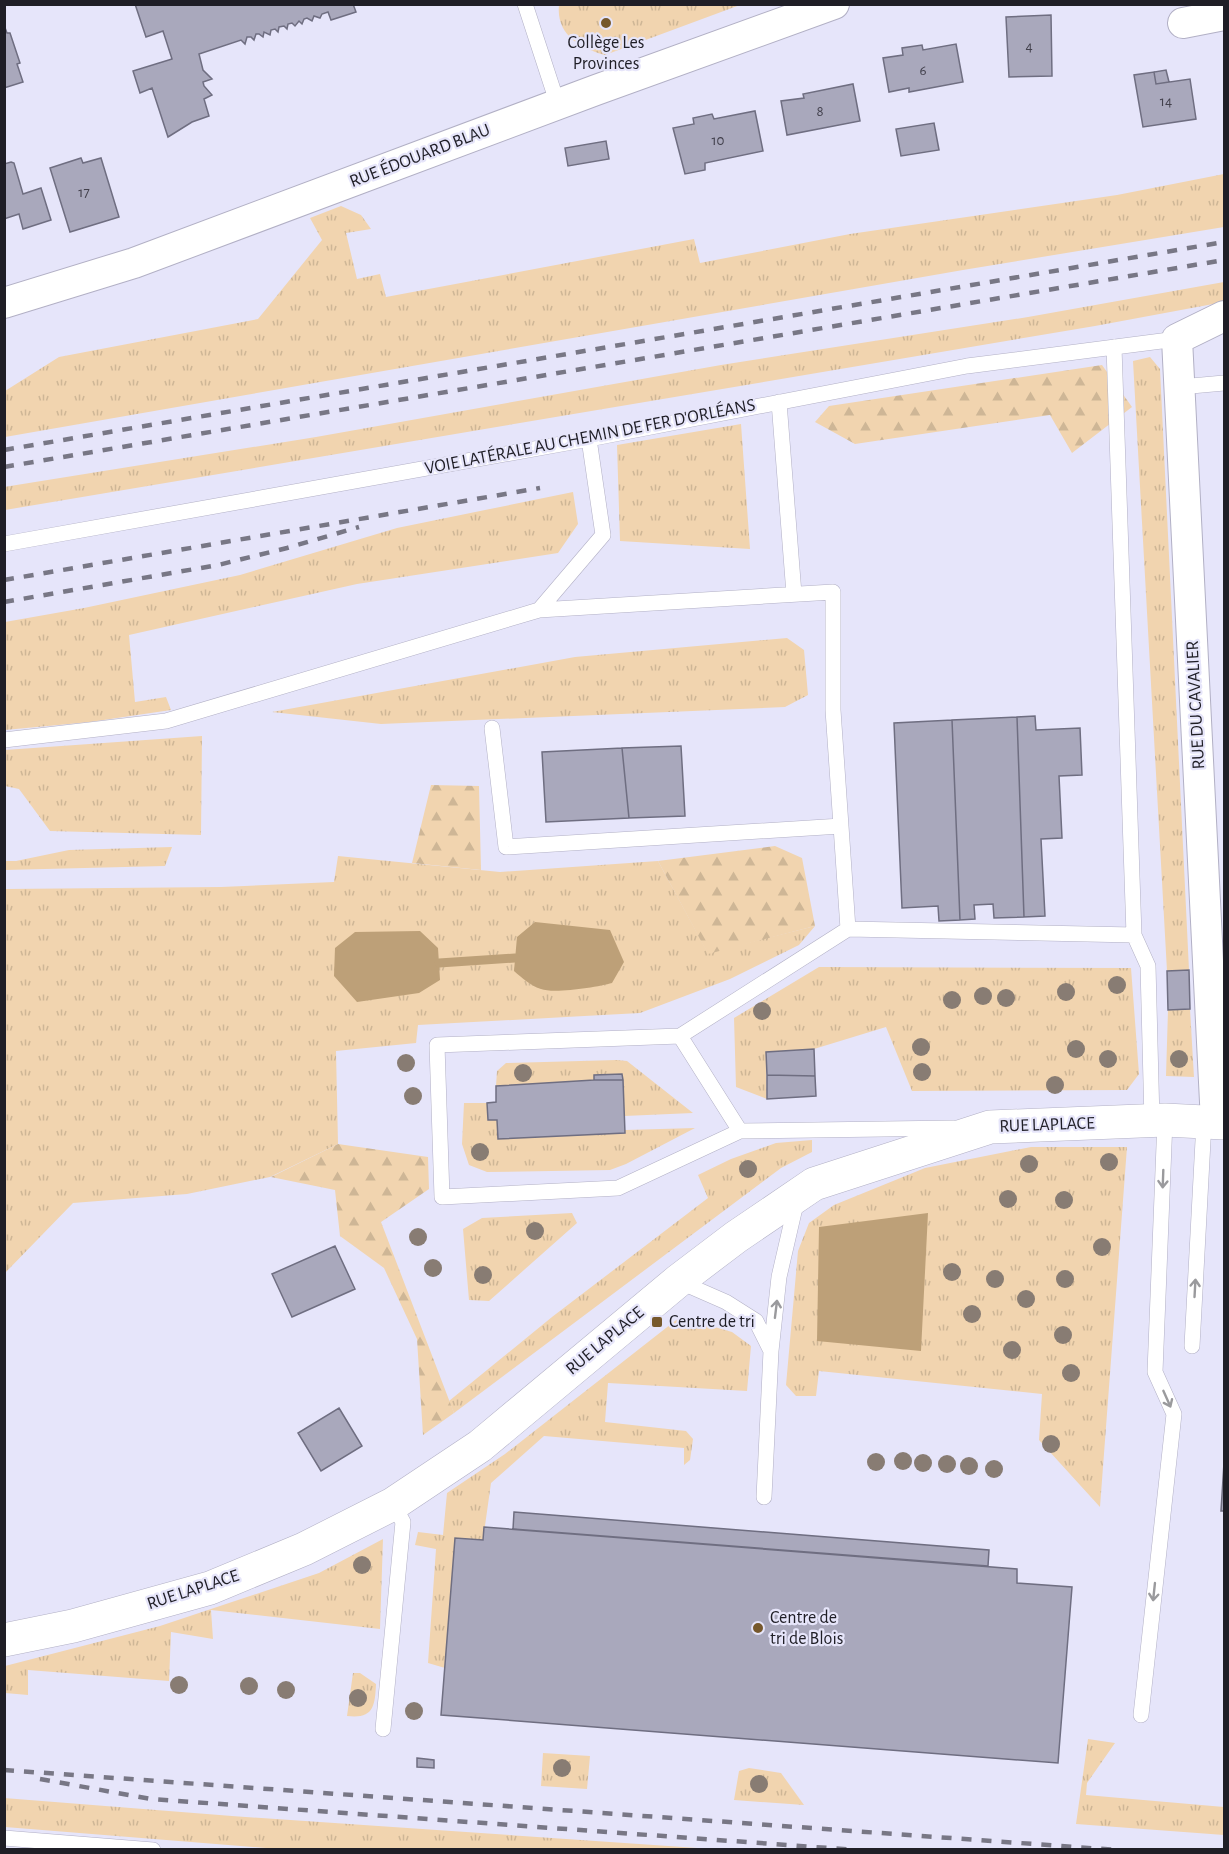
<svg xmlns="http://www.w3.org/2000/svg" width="1229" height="1854" viewBox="0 0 1229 1854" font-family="'Alegreya Sans',sans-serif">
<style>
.grass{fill:url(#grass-tufts)}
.forest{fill:url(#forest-firs)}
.water{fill:#bda078}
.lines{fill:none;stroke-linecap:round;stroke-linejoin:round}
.stream{stroke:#bda078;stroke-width:9}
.building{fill:#a9a8bc;stroke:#6f6e81;stroke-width:1.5}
.lane-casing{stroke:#b2b0c5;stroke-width:16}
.street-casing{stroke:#b2b0c5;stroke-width:32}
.secondary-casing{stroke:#b2b0c5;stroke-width:34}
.lane{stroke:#fff;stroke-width:15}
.street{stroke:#fff;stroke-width:30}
.secondary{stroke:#fff;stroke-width:33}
.rail{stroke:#787785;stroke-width:4.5;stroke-dasharray:10 10;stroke-linecap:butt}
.tree{fill:#887c73}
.oneway{stroke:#9a9a9d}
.poi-dot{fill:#76582c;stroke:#e6e5fa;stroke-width:2}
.labels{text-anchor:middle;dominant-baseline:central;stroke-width:4.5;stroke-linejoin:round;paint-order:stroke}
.number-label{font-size:15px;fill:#42404c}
.poi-label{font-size:18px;fill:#1f1e26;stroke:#e6e5fa;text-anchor:start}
.street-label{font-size:18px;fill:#1f1e26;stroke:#e6e5fa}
</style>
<defs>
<pattern id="grass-tufts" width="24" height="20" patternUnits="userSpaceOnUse" patternTransform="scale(1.5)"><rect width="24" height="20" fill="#f1d4af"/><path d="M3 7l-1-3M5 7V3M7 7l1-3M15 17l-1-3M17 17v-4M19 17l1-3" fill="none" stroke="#ceb696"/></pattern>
<pattern id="forest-firs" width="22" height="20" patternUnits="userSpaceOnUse" patternTransform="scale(1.5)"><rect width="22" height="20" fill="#f1d4af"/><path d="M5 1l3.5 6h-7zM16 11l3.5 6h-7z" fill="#ceb696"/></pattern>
</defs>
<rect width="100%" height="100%" fill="#e6e5fa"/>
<path class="grass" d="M559 5V4L740 5 605 55C579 48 556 34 559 5Z
M1224 174V227L963 270 5 437V391L59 357 258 319 322 240 310 218 341 206 361 215 371 229 346 233 357 279 380 274 386 297 694 239 700 263 850 234 1117 195Z
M1224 282V302L1095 326 5 510 4 487 316 437 721 365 1028 317Z
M1150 357 1160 369 1189 970 1167 971 1133 361Z
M741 424 750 549 620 541 617 445Z
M573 492 578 524 558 553 357 584 129 635 135 702 166 697 171 710 90 722 5 730V622L84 608 240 575 397 528Z
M787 638 804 650 808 695 785 707 381 724 272 712 575 657Z
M202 736 201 835 50 831 19 789 5 786V750Z
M172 847 165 866 5 870V861H16L69 850Z
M338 856 500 872 658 861 708 953 815 926 799 945 730 979 640 1013 418 1025 416 1043 336 1051 338 1144 270 1177 187 1194 73 1203 5 1273V889L221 887 334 882Z
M819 967 1131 968 1139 1074 1127 1090 912 1091 886 1027 814 1049 766 1052 767 1099 736 1087 734 1018Z
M1190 1009 1194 1077 1166 1076 1168 1010Z
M617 1060 627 1061 693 1113 624 1116 622 1074 594 1075V1081L496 1086 497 1071 506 1063Z
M464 1103H487L488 1120H497L498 1139 625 1133V1130L695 1128 626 1164 610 1170 487 1172 469 1165 462 1144Z
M812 1140V1152L781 1168 454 1413 449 1401 552 1317 708 1198 698 1175 731 1159 776 1143Z
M1031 1147H1127L1100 1507 1039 1440 1042 1394 819 1371 816 1396H796L786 1385 798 1251 809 1223 834 1205 925 1168Z
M572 1213 577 1223 489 1301 469 1300 463 1229 482 1218Z
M680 1317 732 1332 751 1346 747 1391 608 1383 605 1422 686 1431 693 1439 690 1460 684 1465V1448L544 1436 491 1483 483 1540 455 1539 445 1668 428 1663 436 1549 415 1545 418 1532 443 1535 447 1493 505 1454Z
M383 1539 380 1629 211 1610 213 1639 171 1632 169 1681 28 1670V1695L5 1693V1666L160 1626 319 1573Z
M353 1673H360L376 1684C375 1707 373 1719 347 1716Z
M1088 1739 1115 1743 1087 1783 1086 1795 1224 1807V1835L1076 1824Z
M543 1753 590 1756 587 1789 541 1786Z
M749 1768 781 1773 804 1805 734 1800 739 1771Z
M4 1798 232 1816 712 1849 290 1850 5 1827Z"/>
<path class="forest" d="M1102 365 1132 407 1072 453 1050 415 855 444 815 422 829 406Z
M431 785 479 786 481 870 412 863Z
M775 846 802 858 815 926 708 954 658 861Z
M338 1144 428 1157 429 1189 381 1222 454 1413 423 1435 417 1339 384 1268 340 1236 335 1190 271 1177Z"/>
<path class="water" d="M535 922 610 930 624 962 612 983C598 987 554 994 541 989 531 986 522 978 514 971L517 937Z
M420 931 438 948 440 980 419 993 357 1002 334 976 335 948 355 932Z
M928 1213 921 1351 817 1341 819 1227Z"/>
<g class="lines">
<path class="stream" d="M439 963 515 958"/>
</g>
<path class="building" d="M135 4H353L356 12 331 20 328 12 322 14 320 18 314 16 312 21 307 18 304 19 302 24 299 21 295 26 292 23 288 24 287 29 284 26 279 27 278 32 275 29 271 30 270 35 264 32 263 37 259 34H256L254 40 251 37H247L245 44 241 40 199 54 203 70 212 79 203 82 204 86 212 95 204 99 209 116 192 122 168 137 152 88 140 93 133 71 172 59 163 31 146 37Z
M1051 15 1052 76 1009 77 1006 17Z
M4 25 7 33H10L20 63 17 64 23 82 4 88Z
M956 44 963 82 909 92V88L889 92 883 58 903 55 902 48 922 45 923 50Z
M1166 70 1169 82 1156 84 1154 72Z
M1154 72 1156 84 1190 79 1196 119 1143 127 1134 75Z
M853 84 860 121 787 135 781 101 804 98 803 94Z
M755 111 763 151 705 163V170L685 174 673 128 694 124 693 118 712 114 714 119Z
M934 123 939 150 901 156 896 129Z
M606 141 609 159 568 166 565 148Z
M81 158 83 163 101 158 119 217 70 232 50 168Z
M11 162 14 163 23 194 41 188 51 220 23 229 19 214 4 219V164Z
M1035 716 1036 730 1080 728 1082 775 1059 776 1062 838 1041 839 1045 916 1024 917 1017 717Z
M1017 717 1024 917 994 918 993 904 974 905 975 919 960 920 952 720Z
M952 720 960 920 939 921 938 906 902 908 894 723Z
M681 746 685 816 629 818 622 748Z
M622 748 629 818 546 822 542 752Z
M1189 970 1190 1009 1168 1010 1167 971Z
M814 1049 815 1076 767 1075 766 1052Z
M622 1074 623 1080H594V1075Z
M767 1075 815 1076 816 1096 767 1099Z
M594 1080H623L625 1133 498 1139 497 1120H488L487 1103 496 1102V1086Z
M335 1246 355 1289 292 1317 272 1274Z
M339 1408 362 1446 321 1471 298 1433Z
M1224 1463V1511H1221Z
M514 1512 989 1550 988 1566 513 1529Z
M484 1527 1017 1569V1583L1072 1587 1058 1763 441 1715 455 1538 483 1540Z
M417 1758 434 1760V1768L417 1767Z"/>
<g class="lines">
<defs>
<path id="lane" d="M525 4 558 105
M1180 387 1224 383
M779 402 794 594
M4 544 589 439 967 366 1177 339
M539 610 603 535 589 439
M492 728 506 847 841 826 848 929
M4 740 166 721 539 610 833 592V710L841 826
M1134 935 1148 966 1152 1121
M680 1036 740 1131
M954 1128 740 1131 618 1188 442 1197 437 1045 680 1036 848 929 1134 935 1114 347
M678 1281 726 1302 756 1321 771 1351 779 1277 797 1199
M1192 1346 1204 1122
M764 1497 771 1351
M1141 1715 1174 1414 1155 1372 1165 1120
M383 1729 403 1522 393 1504
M4 1838 153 1850"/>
<path id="street" d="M1183 23 1224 15
M4 303 134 263 596 90 834 4
M1216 1122 1177 339 1224 316"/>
<path id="secondary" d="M4 1640 73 1626 210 1588 304 1549 393 1504 480 1446 678 1281 736 1237 814 1184 990 1127 1165 1120 1224 1123"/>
</defs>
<use href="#lane" class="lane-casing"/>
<use href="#street" class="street-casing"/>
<use href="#secondary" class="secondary-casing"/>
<use href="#lane" class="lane"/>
<use href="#street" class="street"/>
<use href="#secondary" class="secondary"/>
<path class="rail" d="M4 450 1224 242
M4 467 1224 260
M4 580 540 488
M4 602 218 565 287 548 359 527
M4 1770 1117 1850
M40 1779 151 1799 856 1850"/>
</g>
<g class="tree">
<circle cx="1117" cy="985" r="9"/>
<circle cx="1066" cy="992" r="9"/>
<circle cx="983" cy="996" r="9"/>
<circle cx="1006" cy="998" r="9"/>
<circle cx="952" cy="1000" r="9"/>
<circle cx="762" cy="1011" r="9"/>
<circle cx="921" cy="1047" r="9"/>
<circle cx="1076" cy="1049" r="9"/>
<circle cx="1108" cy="1059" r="9"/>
<circle cx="1179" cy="1059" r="9"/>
<circle cx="406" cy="1063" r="9"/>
<circle cx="922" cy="1072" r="9"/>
<circle cx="523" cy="1073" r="9"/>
<circle cx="1055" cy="1085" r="9"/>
<circle cx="413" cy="1096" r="9"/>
<circle cx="480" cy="1152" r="9"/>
<circle cx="1109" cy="1162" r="9"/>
<circle cx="1029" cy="1164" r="9"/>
<circle cx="748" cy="1169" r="9"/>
<circle cx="1008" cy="1199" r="9"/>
<circle cx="1064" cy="1200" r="9"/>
<circle cx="535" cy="1231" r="9"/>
<circle cx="418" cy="1237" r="9"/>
<circle cx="1102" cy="1247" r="9"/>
<circle cx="433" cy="1268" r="9"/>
<circle cx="952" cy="1272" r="9"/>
<circle cx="483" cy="1275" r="9"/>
<circle cx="995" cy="1279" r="9"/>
<circle cx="1065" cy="1279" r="9"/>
<circle cx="1026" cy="1299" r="9"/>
<circle cx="972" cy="1314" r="9"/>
<circle cx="1063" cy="1335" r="9"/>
<circle cx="1012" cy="1350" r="9"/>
<circle cx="1071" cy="1373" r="9"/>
<circle cx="1051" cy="1444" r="9"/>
<circle cx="903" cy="1461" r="9"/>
<circle cx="876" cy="1462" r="9"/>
<circle cx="923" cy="1463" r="9"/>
<circle cx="947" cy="1464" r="9"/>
<circle cx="969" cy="1466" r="9"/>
<circle cx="994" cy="1469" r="9"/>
<circle cx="362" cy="1565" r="9"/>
<circle cx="179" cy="1685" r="9"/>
<circle cx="249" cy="1686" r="9"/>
<circle cx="286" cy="1690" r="9"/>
<circle cx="358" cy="1698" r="9"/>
<circle cx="414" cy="1711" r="9"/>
<circle cx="562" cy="1768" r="9"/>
<circle cx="759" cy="1784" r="9"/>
</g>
<defs><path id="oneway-shaft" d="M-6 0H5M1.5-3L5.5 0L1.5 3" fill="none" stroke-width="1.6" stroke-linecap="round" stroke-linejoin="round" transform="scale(1.5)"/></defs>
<g class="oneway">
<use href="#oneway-shaft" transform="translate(1163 1179) rotate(92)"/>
<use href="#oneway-shaft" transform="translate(1195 1288) rotate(-87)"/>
<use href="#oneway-shaft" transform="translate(776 1309) rotate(-83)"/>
<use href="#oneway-shaft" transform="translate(1167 1399) rotate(66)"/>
<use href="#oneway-shaft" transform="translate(1154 1592) rotate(96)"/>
</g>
<g class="poi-dot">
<circle cx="606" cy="23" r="6"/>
<rect x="651" y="1316" width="12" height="12" rx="3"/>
<circle cx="758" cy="1628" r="6"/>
</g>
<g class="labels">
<g class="number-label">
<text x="1029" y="46">4</text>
<text x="923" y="70">6</text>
<text x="1166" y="101">14</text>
<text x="820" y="111">8</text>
<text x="718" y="140">10</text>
<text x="84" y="192">17</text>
</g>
<g class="poi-label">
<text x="606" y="43" text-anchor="middle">Collège Les<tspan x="606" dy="21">Provinces</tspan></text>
<text x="669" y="1322">Centre de tri</text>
<text x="770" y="1618">Centre de<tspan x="770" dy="21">tri de Blois</tspan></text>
</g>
<g class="street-label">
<text transform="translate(420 156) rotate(-21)">RUE ÉDOUARD BLAU</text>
<text transform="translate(590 437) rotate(-11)">VOIE LATÉRALE AU CHEMIN DE FER D'ORLÉANS</text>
<text transform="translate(1196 705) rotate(-93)">RUE DU CAVALIER</text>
<text transform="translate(1047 1125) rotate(-2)">RUE LAPLACE</text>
<text transform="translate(605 1341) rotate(-40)">RUE LAPLACE</text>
<text transform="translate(193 1590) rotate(-18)">RUE LAPLACE</text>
</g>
</g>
<rect width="1229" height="1854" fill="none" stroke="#1f1e26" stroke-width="12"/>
</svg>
